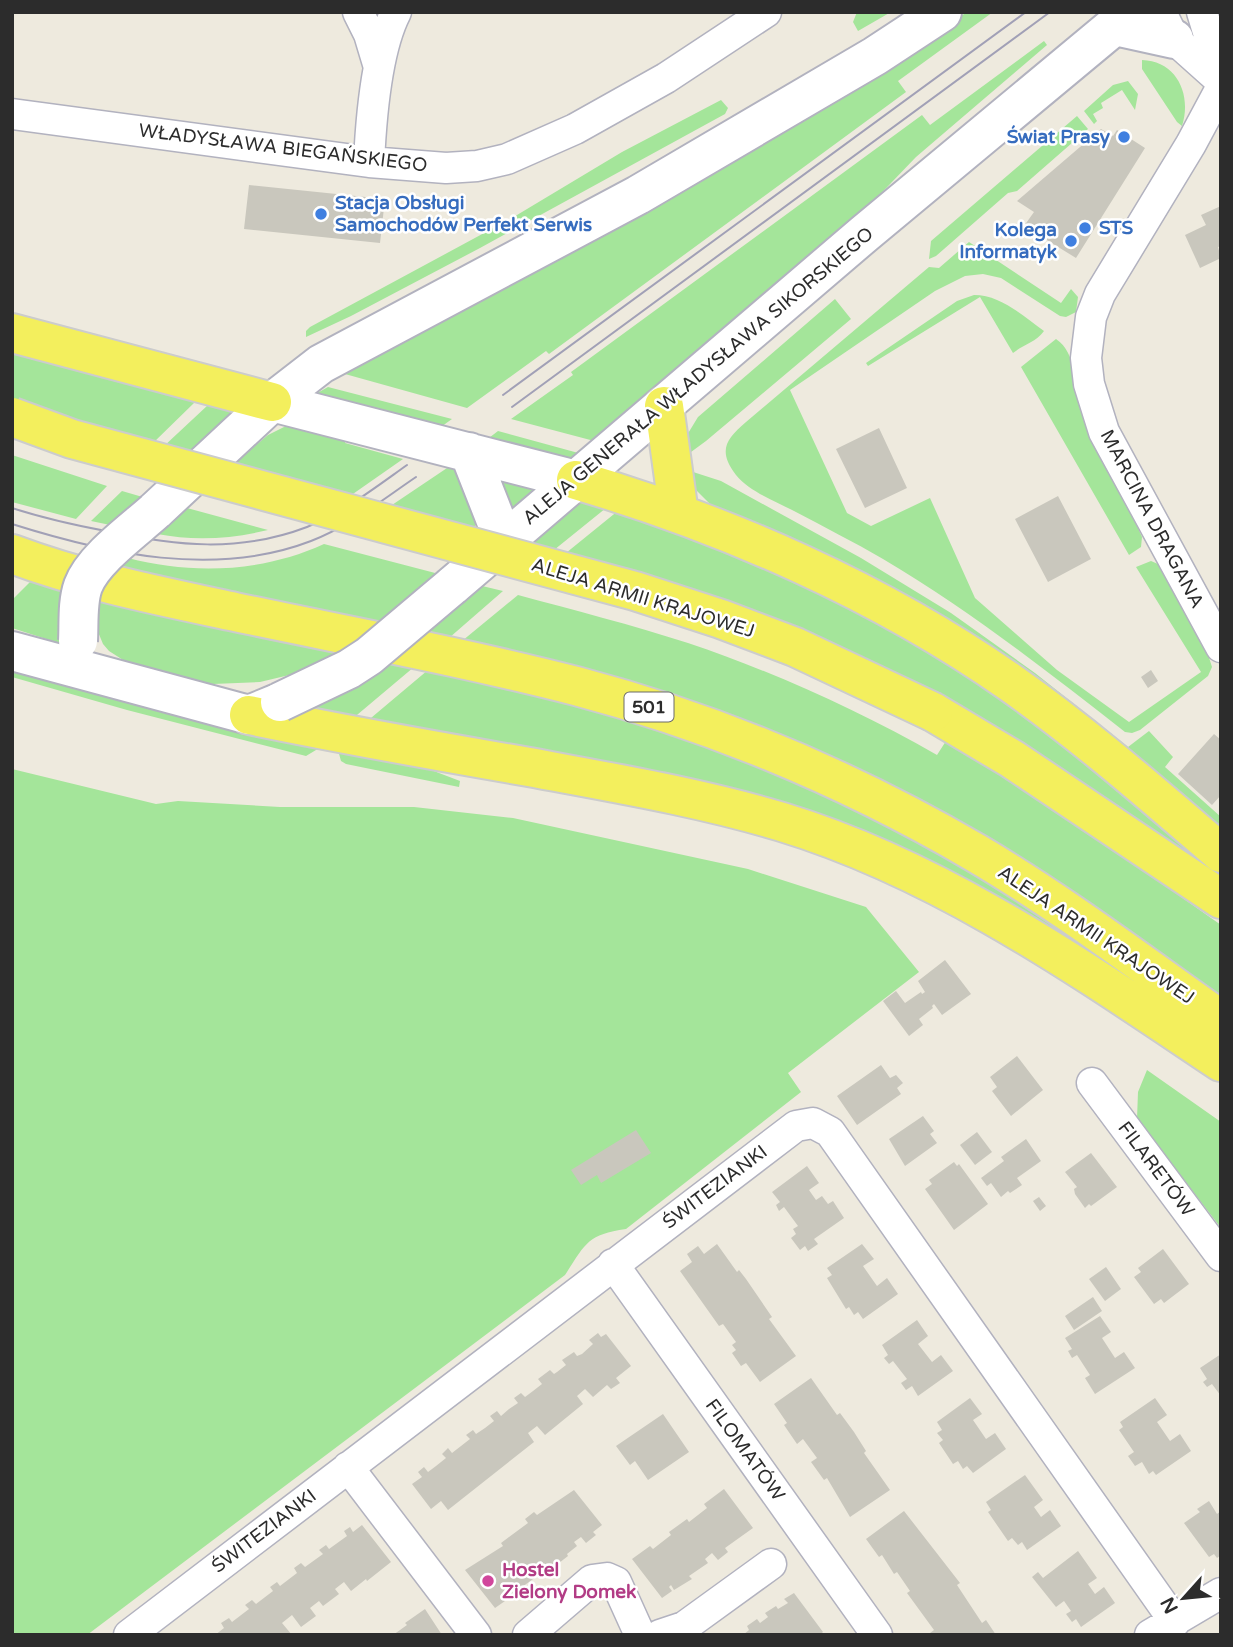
<svg xmlns="http://www.w3.org/2000/svg" width="1233" height="1647" viewBox="0 0 1233 1647" font-family="'Varela Round',sans-serif">
<style>
.green{fill:#a4e59a}
.building{fill:#c9c7bd}
.lines{fill:none;stroke-linecap:round;stroke-linejoin:round}
.minor-casing{stroke:#b2b2bf;stroke-width:33}
.tertiary-casing{stroke:#b2b2bf;stroke-width:42}
.primary-casing{stroke:#ccc;stroke-width:42}
.minor{stroke:#fff;stroke-width:30}
.tertiary{stroke:#fff;stroke-width:38}
.primary{stroke:#f3ef5d;stroke-width:38}
.tram{stroke:#a1a0b6;stroke-width:2}
.tertiary-bridge-casing{stroke:#b2b2bf;stroke-width:42;stroke-linecap:butt}
.primary-bridge-casing{stroke:#ccc;stroke-width:42;stroke-linecap:butt}
.tertiary-bridge{stroke:#fff;stroke-width:38}
.primary-bridge{stroke:#f3ef5d;stroke-width:38}
.shop-dot{fill:#3f7fe0;stroke:#fff;stroke-width:2.5}
.hotel-dot{fill:#d1479c;stroke:#fff;stroke-width:2.5}
.labels{text-anchor:middle;dominant-baseline:central;stroke-width:5;stroke-linejoin:round;paint-order:stroke}
.shield{fill:#fff;stroke:#6b6b6b;stroke-width:2}
.shield-label{font-size:18px;font-weight:bold;fill:#2c2c2c}
.shop-label{font-size:19px;font-weight:bold;fill:#366cbe;stroke:#fff;text-anchor:end}
.street-label{font-size:19px;fill:#2c2c2c;stroke:#fff}
.hotel-label{font-size:19px;font-weight:bold;fill:#b23c85;stroke:#fff;text-anchor:start}
</style>
<rect width="100%" height="100%" fill="#eeeade"/>
<path class="green" d="M857 12H891L858 31 853 22Z
M967 12H993L898 81 906 92 549 354 546 351 467 408 345 374 381 352 895 61Z
M1044 41 1047 45 916 157 843 233 598 442 511 419 573 375 571 372 922 115 930 125Z
M1142 60C1177 61 1192 95 1182 126L1177 122 1142 69Z
M1128 81 1138 94 1135 110 1122 90 1101 103 1103 108 1093 114 1097 121 1094 124 1084 111 1113 85Z
M721 100 728 108 725 114 480 248 351 316 306 337V331L310 327 512 218 622 152Z
M1077 116 1088 129 1017 191 1008 193 936 256 929 259 931 241Z
M969 242 1061 303 1071 289 1078 297 1076 312 1066 317 1060 316 1001 278 983 274 965 276 935 291 790 390 847 513 871 526 930 498 975 598 1057 670 1129 722 1201 672 1136 567 1151 561 1158 564 1206 648 1212 667 1208 676 1140 730 1132 733 1125 732C1047 671 968 609 883 559 854 542 824 527 794 511 775 501 750 492 736 475 718 451 725 440 746 422L929 267 939 268Z
M974 295C1001 295 1023 316 1044 331 1035 343 1024 344 1013 353L980 297 868 366 866 363 957 301Z
M835 299 851 319 706 441 691 452 684 454 687 435 698 417Z
M1056 339C1078 354 1073 385 1080 409 1094 455 1124 494 1142 537L1141 547 1129 555 1021 367Z
M12 350 196 398 194 403 152 444 12 399Z
M328 387 452 419 438 429 312 396Z
M208 405 243 410 195 456 163 447Z
M288 425 346 437 345 443 403 459 350 496 231 466 268 435Z
M498 431 582 454 572 462 485 441Z
M12 455 107 486 76 519 12 502Z
M453 464C470 479 481 507 474 529L389 507Z
M690 471 721 481 861 558 951 613 1035 673 1128 747 1149 731 1173 757 1165 767 1221 817V831L711 505 694 488Z
M498 478 540 488 504 517Z
M122 491 146 498 115 526 91 521Z
M580 498 606 508 554 550 525 543Z
M187 508 268 530C231 539 194 541 157 534Z
M619 510 714 544 891 628 1001 696 1157 819 1221 873V881C1117 807 1014 732 900 675 838 644 774 617 709 595 662 579 614 567 566 553Z
M324 544 439 574 382 624 117 568 128 558C193 575 263 572 324 544Z
M32 580 65 590 68 646 12 628V600Z
M478 585 503 591 449 638 421 633Z
M518 595C574 610 632 625 688 643 774 672 858 710 937 755L946 741 1058 810 1221 925V1000L1092 907 462 641Z
M96 599 344 653 302 672 260 682 213 684 177 680 131 665 109 651 103 644 96 627Z
M12 662 321 747 306 756 127 710 12 677Z
M388 662 414 667 351 720 296 709Z
M428 670C558 700 685 733 808 786 951 848 1078 941 1206 1029L991 897 365 723Z
M338 750 418 765 460 781 459 787 346 764 341 761Z
M12 769 156 804 178 801 280 807H414L513 818 748 869 866 907 919 972 788 1073 801 1092 626 1229C587 1235 586 1243 565 1275L87 1635H12Z
M1147 1070 1221 1122V1228L1137 1119 1138 1092Z"/>
<path class="building" d="M1101 129 1113 136 1117 130 1145 148 1076 258 1024 226 1034 212 1017 201Z
M249 185 385 199 380 243 244 229Z
M1221 206V246L1218 247 1221 258 1200 268 1185 235 1206 225 1201 215Z
M879 428 907 488 865 508 836 449Z
M1058 496 1091 559 1048 582 1015 519Z
M1151 670 1158 681 1148 688 1141 677Z
M1214 734 1221 740V795L1212 805 1178 774Z
M945 960 971 994 942 1015 934 1004 932 1006 933 1008 919 1019 923 1025 909 1036 883 1001 896 991 905 1003 921 992 922 994 925 992 918 981Z
M1017 1056 1043 1090 1011 1116 992 1091 997 1087 990 1077Z
M881 1065 890 1078 896 1075 903 1083 897 1088 901 1094 857 1125 837 1096Z
M923 1116 934 1131 930 1134 937 1143 905 1166 889 1139Z
M636 1130 651 1153 601 1183 597 1175 581 1185 571 1170Z
M977 1132 992 1152 975 1165 960 1145Z
M1026 1139 1041 1161 1017 1178 1022 1185 1010 1193 1008 1191 1001 1197 991 1183 987 1186 981 1178 1004 1161 1001 1157Z
M1091 1153 1117 1187 1091 1206 1089 1204 1085 1208 1075 1194 1074 1189 1077 1187 1065 1172Z
M954 1162 957 1166 959 1164 988 1204 954 1230 925 1189 932 1184 929 1180Z
M807 1166 819 1183 809 1190 816 1200 822 1196 828 1204 833 1201 844 1218 814 1239 818 1244 808 1251 805 1246 800 1250 791 1238 796 1234 793 1229 798 1226 784 1207 779 1211 776 1205 780 1202 772 1192Z
M1039 1197 1046 1206 1040 1211 1033 1201Z
M717 1244 737 1272 739 1270 746 1279 772 1317 769 1319 796 1356 760 1382 746 1363 741 1366 732 1353 736 1350 732 1345 736 1342 723 1324 719 1326 680 1271 692 1262 687 1254 698 1246 704 1254Z
M862 1244 874 1259 863 1266 877 1286 887 1278 898 1294 863 1319 858 1312 854 1315 849 1307 846 1309 827 1278 832 1275 827 1268Z
M1163 1249 1189 1284 1164 1303 1161 1299 1154 1304 1134 1277 1141 1272 1138 1268Z
M1106 1267 1121 1289 1105 1301 1089 1279Z
M1093 1297 1102 1311 1074 1330 1065 1316Z
M1100 1316 1111 1332 1102 1338 1115 1358 1124 1352 1135 1368 1095 1394 1085 1378 1090 1375 1077 1355 1072 1358 1068 1351 1072 1349 1065 1338Z
M917 1320 928 1336 918 1344 932 1362 941 1355 953 1371 918 1396 912 1386 906 1390 901 1383 907 1379 893 1361 889 1364 884 1358 888 1355 882 1345Z
M598 1333 601 1337 606 1334 631 1366 616 1378 620 1383 611 1389 607 1385 593 1397 585 1389 577 1396 583 1404 545 1435 537 1426 528 1433 534 1442 448 1510 441 1501 431 1509 412 1484 422 1477 418 1472 424 1467 428 1472 436 1466 446 1458 442 1454 448 1448 452 1453 470 1439 466 1435 473 1430 476 1434 485 1428 494 1421 490 1416 497 1411 501 1416 509 1409 518 1403 514 1398 521 1393 525 1397 533 1391 542 1384 538 1379 550 1370 554 1374 557 1372 566 1365 562 1360 574 1352 577 1356 582 1354 593 1344 589 1340Z
M1221 1354V1396L1212 1384 1207 1387 1203 1382 1207 1379 1200 1368Z
M811 1378 837 1415 840 1413 854 1432 866 1451 864 1453 890 1490 850 1517 827 1478 824 1480 811 1462 817 1458 803 1439 797 1444 784 1425 787 1423 774 1404Z
M970 1398 982 1414 973 1420 986 1439 995 1433 1006 1449 973 1473 967 1466 963 1469 958 1461 953 1464 939 1443 943 1440 937 1433 942 1430 937 1422Z
M1155 1398 1167 1415 1157 1422 1170 1441 1180 1434 1191 1451 1156 1475 1153 1471 1149 1474 1142 1462 1135 1466 1128 1456 1134 1452 1119 1430 1123 1427 1120 1422Z
M663 1414 689 1452 648 1480 635 1461 630 1465 616 1446Z
M1025 1475 1043 1500 1034 1507 1041 1517 1050 1510 1061 1526 1027 1550 1022 1542 1018 1545 1012 1538 1008 1541 988 1512 991 1510 986 1502Z
M724 1489 753 1528 725 1548 728 1552 718 1560 712 1553 705 1559 708 1563 689 1576 692 1579 674 1590 671 1585 669 1587 672 1591 662 1598 632 1559 650 1546 653 1549 671 1535 669 1532 687 1519 689 1522 707 1508 704 1504Z
M574 1490 602 1525 593 1532 596 1535 586 1543 581 1537 574 1542 577 1546 567 1554 568 1556 550 1570 546 1565 538 1571 540 1574 522 1587 524 1590 514 1597 510 1592 502 1598 505 1601 495 1608 465 1570 503 1546 501 1543 528 1523 525 1519 534 1512 537 1515Z
M1209 1501 1217 1514 1221 1511V1555L1217 1558 1214 1554 1209 1557 1184 1523 1200 1512 1197 1509Z
M904 1511 960 1583 957 1585 982 1623 986 1620 996 1635H931L930 1633 934 1630 907 1593 910 1591 897 1572 894 1574 882 1555 879 1557 866 1539Z
M362 1525 391 1562 367 1581 366 1579 351 1591 344 1582 335 1589 339 1594 323 1606 319 1601 310 1608 316 1616 301 1627 292 1615 282 1623 292 1635H215L224 1628 221 1623 229 1618 232 1622 249 1609 245 1605 252 1600 256 1604 273 1591 270 1587 277 1582 280 1586 297 1573 294 1568 301 1563 305 1567 323 1554 319 1550 326 1545 329 1549 347 1536 344 1531 350 1527 353 1532Z
M1078 1551 1097 1578 1088 1584 1095 1594 1104 1587 1115 1603 1081 1627 1076 1619 1072 1622 1066 1614 1071 1611 1064 1601 1056 1607 1032 1577 1038 1572 1043 1578Z
M794 1593 823 1632 820 1635H743L749 1630 747 1626 757 1619 760 1623 768 1617 765 1613 776 1606 778 1609 788 1603 784 1599Z
M425 1609 442 1635H393L407 1625 405 1623Z"/>
<g class="lines">
<defs>
<path id="minor" d="M358 12 369 34 378 64
M1161 12 1174 39 1221 81
M1202 12 1221 75
M1221 88 1191 144 1100 294 1091 317 1086 358 1089 384 1104 432 1221 647
M12 114 369 162 446 168 477 166 507 159 575 129 666 78 766 12
M369 162C371 119 377 49 396 12
M1092 1083 1221 1256
M613 1264 877 1635
M348 1467 476 1635
M129 1635 796 1126 813 1123 830 1132 1175 1622
M528 1635 592 1580 607 1578 616 1582 640 1635
M660 1635 684 1627 771 1564
M1150 1635 1221 1593"/>
<path id="tertiary" d="M1115 26 1174 39
M272 402 576 480
M469 452 504 541
M155 511 272 402 321 364 638 195 875 56 942 12
M452 586 864 234 1131 12
M12 651 249 715 278 703"/>
<path id="primary" d="M12 333 272 402
M664 406 679 514
M576 480C728 525 881 592 1011 683 1085 735 1152 794 1221 853
M12 554C84 581 160 596 235 612 349 636 463 657 576 686 716 723 851 780 976 853 1061 903 1140 963 1221 1020
M933 712 1012 759 1221 899
M249 715C342 734 436 751 529 767 614 783 699 797 782 822 943 871 1083 970 1221 1062"/>
</defs>
<use href="#minor" class="minor-casing"/>
<use href="#tertiary" class="tertiary-casing"/>
<use href="#primary" class="primary-casing"/>
<use href="#minor" class="minor"/>
<use href="#tertiary" class="tertiary"/>
<use href="#primary" class="primary"/>
<path class="tram" d="M503 395 1026 12
M512 407 1050 12
M12 508C43 518 74 525 106 531 176 546 239 553 307 527 344 512 376 487 407 465
M12 524C107 554 215 578 311 541 350 526 382 500 416 477"/>
<defs>
<path id="tertiary-bridge" d="M78 641C79 624 77 603 83 586 93 559 134 530 155 511
M280 702 349 669 369 656 452 586"/>
<path id="primary-bridge" d="M12 417 72 439 635 591 721 619 795 647 933 712"/>
</defs>
<use href="#tertiary-bridge" class="tertiary-bridge-casing"/>
<use href="#primary-bridge" class="primary-bridge-casing"/>
<use href="#tertiary-bridge" class="tertiary-bridge"/>
<use href="#primary-bridge" class="primary-bridge"/>
</g>
<g class="shop-dot">
<circle cx="1124" cy="137" r="7"/>
<circle cx="321" cy="214" r="7"/>
<circle cx="1085" cy="228" r="7"/>
<circle cx="1071" cy="241" r="7"/>
</g>
<circle class="hotel-dot" cx="488" cy="1581" r="7"/>
<g class="labels">
<rect class="shield" x="624.5" y="692.5" width="49" height="29" rx="5"/>
<g class="shield-label">
<text x="649" y="707">501</text>
</g>
<g class="shop-label">
<text x="1110" y="137">Świat Prasy</text>
<text x="335" y="203" text-anchor="start">Stacja Obsługi<tspan x="335" dy="22">Samochodów Perfekt Serwis</tspan></text>
<text x="1099" y="228" text-anchor="start">STS</text>
<text x="1057" y="230">Kolega<tspan x="1057" dy="22">Informatyk</tspan></text>
</g>
<g class="street-label">
<text transform="translate(283 148) rotate(7)">WŁADYSŁAWA BIEGAŃSKIEGO</text>
<text transform="translate(698 376) rotate(-40)">ALEJA GENERAŁA WŁADYSŁAWA SIKORSKIEGO</text>
<text transform="translate(1152 519) rotate(62)">MARCINA DRAGANA</text>
<text transform="translate(643 598) rotate(17)">ALEJA ARMII KRAJOWEJ</text>
<text transform="translate(1096 935) rotate(34)">ALEJA ARMII KRAJOWEJ</text>
<text transform="translate(1156 1169) rotate(53)">FILARETÓW</text>
<text transform="translate(715 1187) rotate(-37)">ŚWITEZIANKI</text>
<text transform="translate(745 1450) rotate(54)">FILOMATÓW</text>
<text transform="translate(264 1531) rotate(-37)">ŚWITEZIANKI</text>
</g>
<g class="hotel-label">
<text x="502" y="1570">Hostel<tspan x="502" dy="22">Zielony Domek</tspan></text>
</g>
</g>
<rect width="1233" height="1647" fill="none" stroke="#2c2c2c" stroke-width="28"/>
<g transform="translate(1184 1598) rotate(243)" stroke="#ffffff" stroke-width="5" paint-order="stroke">
<path d="M0-5L12 26L0 18L-12 26Z" fill="#2c2c2c"/>
<text y="-10" font-size="19" font-weight="bold" text-anchor="middle" fill="#2c2c2c">N</text>
</g>
</svg>
